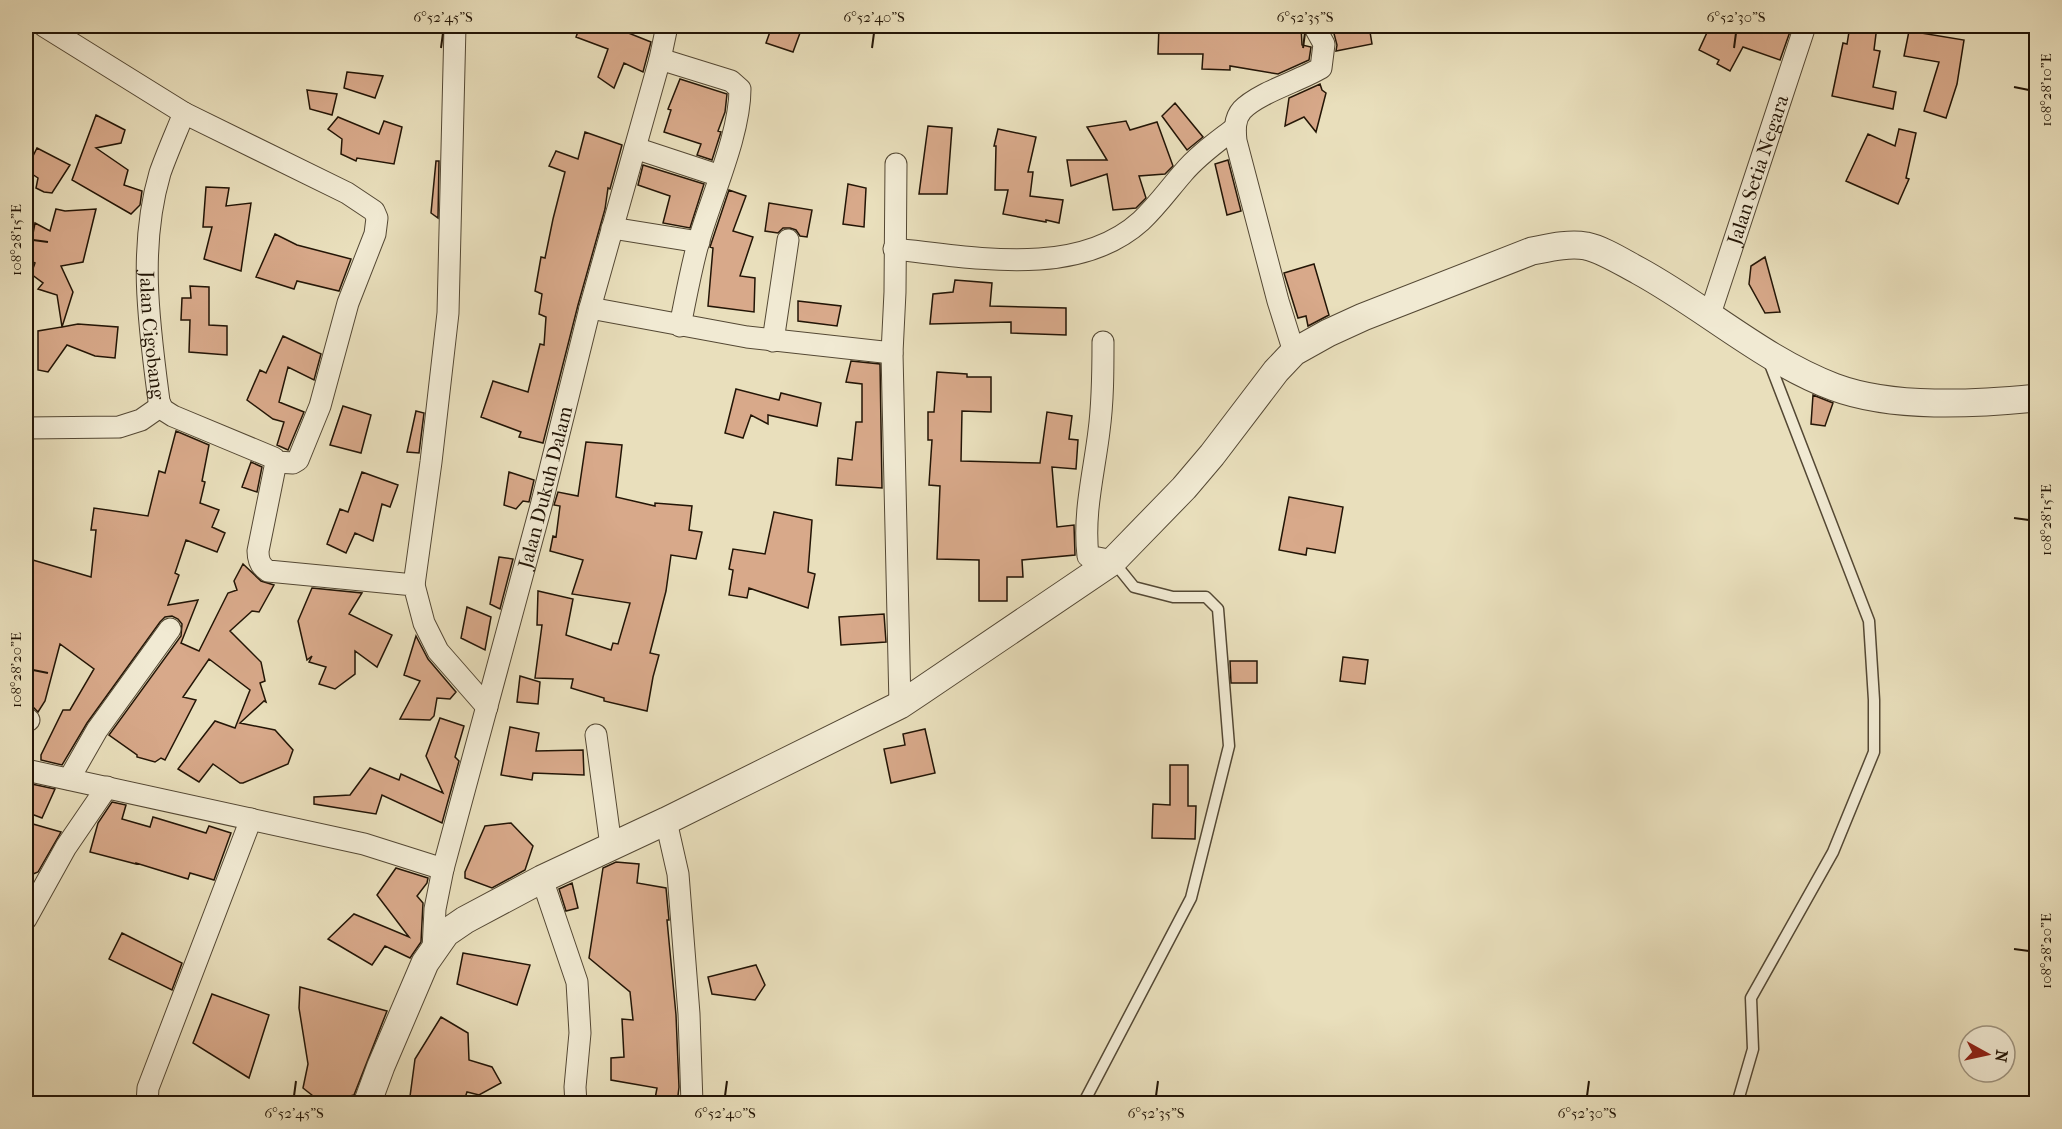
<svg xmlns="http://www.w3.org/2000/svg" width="2062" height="1129" viewBox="0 0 2062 1129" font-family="'IM FELL French Canon',serif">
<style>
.building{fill:#d8a98a;stroke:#231506;stroke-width:1.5}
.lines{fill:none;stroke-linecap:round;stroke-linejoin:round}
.service-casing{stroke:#544834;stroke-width:13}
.minor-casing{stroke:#544834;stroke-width:23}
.tertiary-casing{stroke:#544834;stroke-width:29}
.service{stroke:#f1ead3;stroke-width:10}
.minor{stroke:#f1ead3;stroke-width:21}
.tertiary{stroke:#f1ead3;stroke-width:27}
.ticks{fill:none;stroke:#231506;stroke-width:2}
.labels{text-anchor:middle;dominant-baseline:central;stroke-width:4.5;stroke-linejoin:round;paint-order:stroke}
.street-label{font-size:20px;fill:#231506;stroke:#f1ead3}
.neatline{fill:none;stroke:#231506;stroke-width:2}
.ticks-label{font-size:15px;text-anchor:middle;fill:#231506}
</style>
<rect width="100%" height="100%" fill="#e9dfbc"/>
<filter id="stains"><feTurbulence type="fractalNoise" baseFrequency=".00333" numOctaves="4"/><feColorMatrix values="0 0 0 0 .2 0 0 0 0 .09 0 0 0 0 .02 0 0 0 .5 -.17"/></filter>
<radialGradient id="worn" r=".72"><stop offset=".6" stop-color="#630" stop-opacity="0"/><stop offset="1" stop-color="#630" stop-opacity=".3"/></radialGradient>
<path class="building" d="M580 26H611L651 42 643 72 624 63 614 88 598 77 608 49 576 37Z
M772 26 800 33 793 52 766 43Z
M1159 26H1301L1302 45 1311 47 1309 60 1278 74 1230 66V70L1202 69 1203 54H1158Z
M1332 26H1369L1372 44 1336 51 1337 45Z
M1710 26H1792L1780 60 1743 47 1730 71 1717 64 1719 60 1699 50Z
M1850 26H1877L1874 50 1880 51 1873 87 1896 92 1893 109 1832 96 1843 43 1847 44Z
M1909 31 1964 40 1957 84 1946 118 1924 111 1939 62 1904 56Z
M347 72 383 76 375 98 344 88Z
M680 79 727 94 725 112 718 131 721 132 712 160 697 155 701 144 664 132 671 110 668 109Z
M1320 84 1322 90 1326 93 1316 132 1304 117 1285 126 1289 98Z
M307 90 337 94 332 115 310 109Z
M1175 103 1203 137 1187 150 1162 116Z
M96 115 125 130 121 143 96 148 128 170 124 185 142 191 140 205 131 214 72 180Z
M338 117 379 134 384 121 402 127 394 164 357 158 356 161 341 154 342 139 328 129Z
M1126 121 1130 130 1157 122 1173 166 1165 174 1139 176 1146 198 1136 208 1113 210 1107 174 1071 186 1067 160H1107L1087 127Z
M928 126 952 128 947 194H919Z
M998 129 1036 137 1028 172H1033L1030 196 1063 200 1059 223 1046 220V222L1003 214 1008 190H995L996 146H994Z
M1899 129 1916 133 1906 178 1909 179 1898 204 1846 181 1868 134 1895 146Z
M585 132 622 145 610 189 608 188 605 209 578 305 543 443 519 437 521 432 481 417 493 381 528 392 540 344 544 345 546 317 539 314 542 294 535 291 541 257 545 258 553 219 565 172 549 166 556 151 578 159Z
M37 148 70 165 52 193 44 192 36 188 38 178 26 170Z
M1228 160 1241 211 1227 215 1215 164Z
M436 161H439L438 218 431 213Z
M643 165 704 184 690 228 663 223 670 196 638 185Z
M848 184 866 188 864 227 843 224Z
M206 187 229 188 226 206 251 203 241 271 204 259 212 227H203Z
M729 190 746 196 733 231 753 237 740 276 755 278 754 312 708 306 713 248 710 247Z
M769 203 812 210 807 237 800 236 796 230 790 228H783L778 233 765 231Z
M56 209 65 211 96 209 83 262 61 266 73 292 62 327 78 324 118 327 115 358 95 356 67 345 48 372 38 370V331L62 327 57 295 38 289 43 283 31 274 35 263 28 260 35 223 50 231Z
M275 234 297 245 351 259 339 291 297 281 294 289 256 277Z
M1765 257 1780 312 1765 313 1749 284 1751 266Z
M1314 264 1329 315 1308 326 1306 316 1298 318 1284 273Z
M955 280 992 283 990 306 1066 308V335L1011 333V322L930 324 933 294 953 292Z
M190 286 209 287V325L227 326V355L189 352 190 320H181L182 298H191Z
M798 301 841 306 837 326 798 321Z
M283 336 321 354 314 380 288 367 279 402 304 412 288 450 277 445 284 422 273 419 247 400 260 370 266 373Z
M851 361 880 364 882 488 836 485 838 458 852 460 856 422H862V384L846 382Z
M937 372 967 374V377H991V412L962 411 961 461 1040 463 1047 412 1072 416 1069 439 1078 440 1076 469 1052 467 1057 527 1074 525 1075 555 1022 560 1023 577H1007V601H979V560L937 559 940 486 929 485 932 440H928V412H934Z
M736 389 779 400 781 393 821 403 817 426 768 415V424L751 415 743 438 725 433Z
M1813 395 1833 403 1825 426 1811 424Z
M343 406 371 415 361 453 330 445Z
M416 411 424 413 419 453 407 452Z
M176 431 209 445 202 481 205 482 200 503 219 510 212 527 225 533 217 552 186 540 175 573 179 575 168 605 198 600 181 643 199 651 228 593 237 590 234 581 243 564 261 581 274 585 259 612 252 611 230 631 261 662 265 681 260 683 266 702 264 701 240 723 275 730 293 750 288 764 243 783H240L213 764 199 782 178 769 215 721 235 728 250 690 209 659 183 697 196 700 165 760 161 758 155 762 137 757V755L109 735 181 636 182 624 178 619 172 616 165 617 160 622 87 723 62 765 41 760V755L63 710H70L94 669 60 644 45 701 38 712 33 707 26 705V678L33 662H26V558L91 577 96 530H91L94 508 148 516 159 471 165 473Z
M586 442 622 445 616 497 655 506V503L692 506 689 530 702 532 696 559 671 555 666 591 650 653 659 655 653 677 647 711 604 701V698L571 688 573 679 535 678 542 625H537L538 591 573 599 566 635 611 650 613 643 618 644 630 603 572 594 583 560 550 551 553 536 556 537 560 506 554 505 558 492 578 496Z
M251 462 262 467 257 492 242 487Z
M362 472 398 485 390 507 382 504 373 541 355 533 346 553 327 544 340 509 348 512Z
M509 472 534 480 529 502 523 501 516 509 504 505Z
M1289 497 1343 507 1335 553 1307 548 1306 555 1279 550Z
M774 512 812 520 808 572 815 574 808 608 749 588 747 598 729 595 733 570 729 569 733 549 765 554Z
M499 557 513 559 500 609 490 604Z
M312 588 362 593 349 614 392 635 377 667 355 651V674L335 689 319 684 326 667 309 662 312 656 307 660 298 621Z
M467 607 491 617 485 650 461 638Z
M884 614 886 642 841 645 839 617Z
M416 636 428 659 456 692 450 699 437 698 434 716 430 720 400 719 420 681 404 675Z
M1343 657 1368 660 1365 684 1340 681Z
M1230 661H1257V683H1231Z
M520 676 540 682 538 704 517 702Z
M440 718 464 726 455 757 459 761 442 823 382 795 376 814 314 804V797L350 795 370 768 399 780 401 774 443 793 426 756Z
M510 727 539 733 536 751 583 750 584 775 533 773 532 780 501 775Z
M925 729 935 773 891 783 884 749 905 745 903 734Z
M1170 765H1188V806H1196L1195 839 1152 838 1153 804 1170 805Z
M27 783 55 789 42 818 26 812Z
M112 802 126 805 122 819 150 827 153 817 206 833 209 826 231 833 214 880 190 873 188 879 136 863V864L90 852 98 823Z
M511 823 533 846 525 870 492 888 465 878V872L485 826Z
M33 824 61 832 38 872 26 877V839Z
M616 862 639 864 637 883 666 888 669 920H667L676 1015 679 1087 677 1104H654L657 1088 611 1080V1058L624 1057 622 1019 633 1020 630 992 589 958 603 868Z
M396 868 428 878 427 883 417 896 423 903 421 942 410 958 385 946 372 965 328 939 354 914 409 937 377 895Z
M572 883 578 908 566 911 559 889Z
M122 933 182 963 172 990 109 959Z
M463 953 530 965 517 1005 457 984Z
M756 965 765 985 755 1000 712 994 708 977Z
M300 987 387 1011 354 1095 322 1103 303 1088 308 1064 299 1008Z
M212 994 269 1015 249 1078 193 1043Z
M441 1017 468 1033 469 1060 492 1067 501 1083 479 1095 467 1092 463 1104H409L415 1059Z"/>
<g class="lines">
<defs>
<path id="service" d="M1083 1104 1191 898 1229 746 1218 609 1206 597H1173L1134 587 1113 561
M1737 1104 1753 1049 1751 998 1833 852 1874 752V700L1869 621 1768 359"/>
<g id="minor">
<path id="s1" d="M44 26 184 113C176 133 167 153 160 173 138 248 149 325 159 401L162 409 173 416 274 458 276 462 258 551C258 560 260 566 268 571L414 585 424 623 438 651 487 707"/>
<path d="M660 59 731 81 740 89C740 134 712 195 699 240 691 268 686 297 680 326"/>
<path d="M184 113 347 193 374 211 377 218 375 234 348 303 320 406 298 460 293 463 276 462"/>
<path d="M635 148 720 176"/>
<path d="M896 164 895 292 892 353 900 705"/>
<path d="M612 228 699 242"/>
<path d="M894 249C972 257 1077 279 1141 221 1157 206 1169 189 1183 173 1198 155 1217 142 1235 128"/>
<path d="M590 308 747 337 892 353"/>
<path id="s2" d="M1710 314 1805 26"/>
<path d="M773 341 788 240"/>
<path d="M1103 342C1103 372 1103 401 1099 431 1094 473 1083 513 1088 556L1113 561"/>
<path d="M1294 352 1278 301 1236 141C1235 131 1234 119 1242 110 1258 93 1299 81 1321 68L1324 44 1314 26"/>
<path d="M26 428 119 427 141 420 161 406"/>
<path d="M414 585 431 462 448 313 455 26"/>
<path d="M26 718 29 720"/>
<path d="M596 735 611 846"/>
<path d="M26 770 364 844 443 869"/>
<path d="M69 779 97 730 170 629"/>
<path d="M666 821 678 874 689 1014 692 1104"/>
<path d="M542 879 577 982 580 1033 575 1087 576 1104"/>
<path d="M26 919 66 847 107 787"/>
<path id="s3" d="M433 950 435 909 443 869 541 506 590 308 660 59 667 26"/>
<path d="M147 1104 148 1088 251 819"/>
</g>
<path id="tertiary" d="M367 1104 381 1066 425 963 446 933 465 920 542 879 666 821 900 705 921 691 1113 561 1184 488 1212 455 1276 371 1294 352 1328 333 1363 317 1532 251C1548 248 1568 243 1586 246 1604 250 1622 262 1639 271 1705 307 1763 360 1834 387 1893 409 1975 404 2036 398"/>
</defs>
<use href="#service" class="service-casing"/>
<use href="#minor" class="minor-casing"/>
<use href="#tertiary" class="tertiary-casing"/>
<use href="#service" class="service"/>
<use href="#minor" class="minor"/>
<use href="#tertiary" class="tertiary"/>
</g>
<path class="ticks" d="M441 48 443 33M872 48 874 33M1303 48 1305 33M1734 48 1736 33M2014 87 2029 90M33 240 48 242M2014 518 2029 520M33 670 48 673M2014 949 2029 951M294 1096 296 1081M725 1096 727 1081M1156 1096 1158 1081M1587 1096 1589 1081"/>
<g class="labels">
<g class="street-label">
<text stroke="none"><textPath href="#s2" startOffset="152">Jalan Setia Negara</textPath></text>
<text stroke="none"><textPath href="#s1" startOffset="393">Jalan Cigobang</textPath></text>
<text stroke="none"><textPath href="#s3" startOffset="477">Jalan Dukuh Dalam</textPath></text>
</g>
</g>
<rect width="2062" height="1129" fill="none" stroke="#e9dfbc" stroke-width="66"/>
<g transform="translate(1987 1054) rotate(98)"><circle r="28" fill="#f1ead3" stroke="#9f9581" stroke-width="1.5"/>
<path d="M0-4.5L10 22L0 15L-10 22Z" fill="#8f2418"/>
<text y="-9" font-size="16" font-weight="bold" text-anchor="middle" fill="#231506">N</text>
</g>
<rect x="33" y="33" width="1996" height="1063" class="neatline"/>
<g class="ticks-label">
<text x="443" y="22">6°52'45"S</text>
<text x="874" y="22">6°52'40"S</text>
<text x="1305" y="22">6°52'35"S</text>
<text x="1736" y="22">6°52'30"S</text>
<text transform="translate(2046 90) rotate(-90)" y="5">108°28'10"E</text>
<text transform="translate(16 240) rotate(-90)" y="5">108°28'15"E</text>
<text transform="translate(2046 520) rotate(-90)" y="5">108°28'15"E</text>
<text transform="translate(16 670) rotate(-90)" y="5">108°28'20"E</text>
<text transform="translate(2046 951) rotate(-90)" y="5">108°28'20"E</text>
<text x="294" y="1118">6°52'45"S</text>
<text x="725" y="1118">6°52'40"S</text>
<text x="1156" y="1118">6°52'35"S</text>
<text x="1587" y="1118">6°52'30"S</text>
</g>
<rect width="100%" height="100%" filter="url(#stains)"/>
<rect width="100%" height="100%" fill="url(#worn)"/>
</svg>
